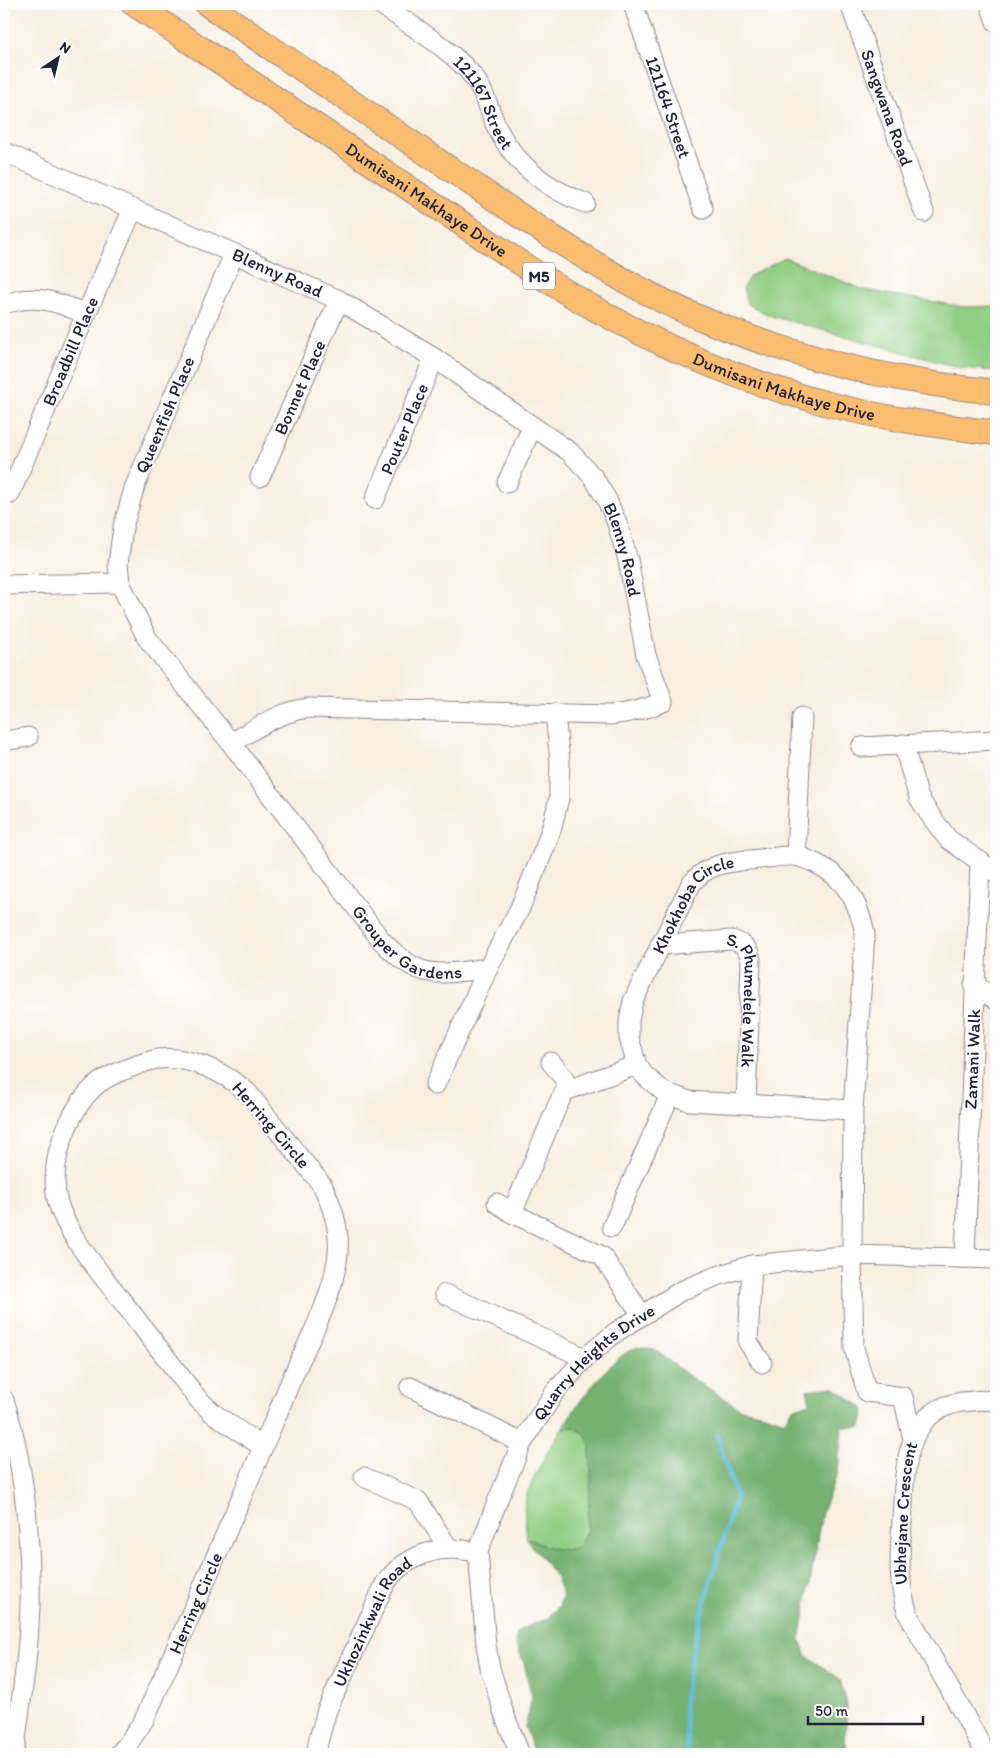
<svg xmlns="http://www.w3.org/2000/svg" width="1000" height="1758" viewBox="0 0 1000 1758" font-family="Itim,sans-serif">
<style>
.green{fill:#91ce83;stroke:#5a785f}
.forest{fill:#74b171;stroke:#4b6a56}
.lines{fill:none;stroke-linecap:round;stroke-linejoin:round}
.stream{stroke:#64bde1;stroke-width:4.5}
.minor-casing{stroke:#8d888e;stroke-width:21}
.major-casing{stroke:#8d888e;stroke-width:26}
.minor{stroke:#fff;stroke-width:19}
.major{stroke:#fcbd6f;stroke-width:24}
.labels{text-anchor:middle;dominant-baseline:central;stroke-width:4.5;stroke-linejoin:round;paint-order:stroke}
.shield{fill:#fff;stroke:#646476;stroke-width:1}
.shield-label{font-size:16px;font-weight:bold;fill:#22223b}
.street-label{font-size:18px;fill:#22223b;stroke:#fff}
</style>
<rect width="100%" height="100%" fill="#fff"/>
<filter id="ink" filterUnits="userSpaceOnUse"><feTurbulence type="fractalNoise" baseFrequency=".02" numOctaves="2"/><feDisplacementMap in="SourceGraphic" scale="10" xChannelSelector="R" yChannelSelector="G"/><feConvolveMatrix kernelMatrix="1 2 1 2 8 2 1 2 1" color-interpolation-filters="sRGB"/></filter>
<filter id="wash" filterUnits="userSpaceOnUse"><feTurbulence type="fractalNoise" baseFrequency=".0096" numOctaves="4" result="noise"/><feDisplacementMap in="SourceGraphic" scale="20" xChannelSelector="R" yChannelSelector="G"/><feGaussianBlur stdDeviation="1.12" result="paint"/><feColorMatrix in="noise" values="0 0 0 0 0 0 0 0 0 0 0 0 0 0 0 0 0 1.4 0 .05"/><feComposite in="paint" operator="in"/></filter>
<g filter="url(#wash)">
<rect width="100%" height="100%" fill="#f8efe0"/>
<path class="green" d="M785 258 864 290 964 307 996 306V371L961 368 771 316 747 304 743 287 750 276Z
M574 1427 584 1433 590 1443 591 1477 587 1529 580 1546C561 1555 545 1545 527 1538 526 1527 523 1514 525 1502 528 1485 552 1444 562 1428Z"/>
<path class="forest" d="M639 1347 655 1350 689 1376 741 1409 765 1414 784 1421 792 1409 810 1403 807 1390 833 1387 865 1409 861 1427H842L838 1472 822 1512 800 1641 807 1656 840 1679 847 1707 845 1741 849 1754H535L525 1727 532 1697 524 1663 515 1642 517 1633 521 1629 548 1618 559 1606 563 1595 553 1572 529 1543 527 1538C545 1545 562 1555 580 1546L587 1529 591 1477 590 1443 584 1433 574 1427 562 1428C576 1407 613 1352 639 1347Z"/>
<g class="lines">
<path class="stream" d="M688 1754 684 1699 697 1629 736 1496 717 1434"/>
</g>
</g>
<g filter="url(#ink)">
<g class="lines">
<defs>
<g id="minor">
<path id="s1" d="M380 4C407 23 457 53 475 79 486 94 490 112 497 128 515 164 547 189 585 203"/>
<path id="s2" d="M633 4 703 209"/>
<path id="s3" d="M850 4 924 212"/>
<path d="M990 4 996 22"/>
<path id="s4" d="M4 152 339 300 434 358 570 452 593 477 607 500 617 523 628 560 646 655 663 702C646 709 629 713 611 715L308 708C278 712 257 728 231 743"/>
<path id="s5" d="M234 254 135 486 123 527 118 564 120 583 147 638 231 743 381 940C420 981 435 975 488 968L520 908 545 847 552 827 559 798V784L560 762 555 714"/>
<path d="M4 304C37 294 55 301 86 314"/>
<path id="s6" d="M260 477 339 300"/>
<path d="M507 483 532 427"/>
<path id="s7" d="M10 494 86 314 133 209"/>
<path id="s8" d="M375 499 434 358"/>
<path d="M4 585 120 583"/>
<path d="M4 741 28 737"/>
<path d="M903 744 919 798 932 818 948 839 996 873"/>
<path d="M861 747 996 740"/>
<path d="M796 856 802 717"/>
<path id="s9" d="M660 945 731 940C743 942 749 950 751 960L746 1104"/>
<path d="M974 984 996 1000"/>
<path d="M551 1062 563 1077 568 1088"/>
<path d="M435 1085 488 968"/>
<path id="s10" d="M853 1110 689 1101 664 1092 644 1075 637 1065 629 1038V1021L633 1001 691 884C706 865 726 862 749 860 764 859 781 855 795 856 802 857 811 861 817 864 846 878 859 903 865 934L853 1110 852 1255 854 1348 867 1392 903 1397 913 1439"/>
<path d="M497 1203 512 1213 602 1256 642 1315"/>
<path d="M512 1213 559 1102 565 1091 637 1065"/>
<path d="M612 1227 670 1095"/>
<path id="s11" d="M965 1258 980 861"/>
<path d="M752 1265 748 1342 762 1363"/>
<path d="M445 1294 585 1358"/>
<path d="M410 1387 522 1443"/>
<path d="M4 1400C28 1475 35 1574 27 1652 24 1686 18 1720 14 1754"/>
<path d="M364 1477 418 1501 449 1549"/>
<path id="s12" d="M119 1754 128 1744 144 1720C190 1618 234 1515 278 1412 284 1397 290 1382 297 1367 313 1332 331 1299 337 1261 342 1234 334 1209 322 1185L247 1092C224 1072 189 1055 157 1059 146 1061 135 1066 124 1070 114 1074 100 1080 92 1089 81 1099 73 1114 67 1127 58 1147 53 1171 56 1194 62 1231 103 1276 126 1306 150 1337 174 1368 198 1399L214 1414 263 1447"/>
<path id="s13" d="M317 1754 318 1742 327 1710 385 1584C398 1563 426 1549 451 1549 460 1549 469 1551 478 1552"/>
<path id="s14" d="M520 1754 504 1714 490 1668 486 1645 478 1552 497 1502 522 1443 555 1392 585 1358 616 1332 681 1291 714 1277 752 1265 852 1255 996 1259"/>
<path id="s15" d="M986 1754 908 1614C897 1582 900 1553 902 1520 905 1474 902 1410 962 1402 973 1401 985 1399 996 1401"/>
</g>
<g id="major">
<path id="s16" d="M134 4 525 266C619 328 722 377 832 405 886 419 941 426 996 433"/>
<path d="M207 4C285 58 365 111 444 165 530 222 614 283 710 322 802 360 898 382 996 392"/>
</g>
</defs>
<use href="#minor" class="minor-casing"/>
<use href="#major" class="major-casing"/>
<use href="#minor" class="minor"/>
<use href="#major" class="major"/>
</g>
</g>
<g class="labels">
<rect class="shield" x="523" y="262.5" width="32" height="27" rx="4"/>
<g class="shield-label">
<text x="539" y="276">M5</text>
</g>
<g class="street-label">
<text stroke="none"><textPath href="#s1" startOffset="146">121167 Street</textPath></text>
<text stroke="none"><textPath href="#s2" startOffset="109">121164 Street</textPath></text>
<text stroke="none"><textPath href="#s3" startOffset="110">Sangwana Road</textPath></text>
<text stroke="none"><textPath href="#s16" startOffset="352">Dumisani Makhaye Drive</textPath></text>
<text stroke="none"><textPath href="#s4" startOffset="299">Blenny Road</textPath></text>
<text stroke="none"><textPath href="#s7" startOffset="155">Broadbill Place</textPath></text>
<text stroke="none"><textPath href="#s16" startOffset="758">Dumisani Makhaye Drive</textPath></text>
<text stroke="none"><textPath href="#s6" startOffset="98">Bonnet Place</textPath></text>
<text transform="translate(165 415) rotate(-67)">Queenfish Place</text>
<text stroke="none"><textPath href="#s8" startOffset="76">Pouter Place</textPath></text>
<text stroke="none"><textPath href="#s4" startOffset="756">Blenny Road</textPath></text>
<text stroke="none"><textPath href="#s10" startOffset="412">Khokhoba Circle</textPath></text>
<text stroke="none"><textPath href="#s5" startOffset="820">Grouper Gardens</textPath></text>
<text stroke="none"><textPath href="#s9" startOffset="138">S. Phumelele Walk</textPath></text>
<text stroke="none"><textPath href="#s11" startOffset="199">Zamani Walk</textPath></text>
<text transform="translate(271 1125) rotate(49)">Herring Circle</text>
<text stroke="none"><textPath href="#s14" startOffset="435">Quarry Heights Drive</textPath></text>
<text stroke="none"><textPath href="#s15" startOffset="262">Ubhejane Crescent</textPath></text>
<text stroke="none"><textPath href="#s12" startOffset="170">Herring Circle</textPath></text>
<text stroke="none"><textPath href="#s13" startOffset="145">Ukhozinkwali Road</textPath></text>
</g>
</g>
<rect width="1000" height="1758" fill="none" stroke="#fff" stroke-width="20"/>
<g transform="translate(58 58) rotate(35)" stroke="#ffffff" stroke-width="4" paint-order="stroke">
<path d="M0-4L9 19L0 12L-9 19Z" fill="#22223b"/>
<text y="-8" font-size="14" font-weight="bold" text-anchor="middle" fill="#22223b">N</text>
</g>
<path d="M808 1716v8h115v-8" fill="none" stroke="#22223b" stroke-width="2.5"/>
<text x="815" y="1716" font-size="15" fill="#22223b" stroke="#ffffff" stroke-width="4" paint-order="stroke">50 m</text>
</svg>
